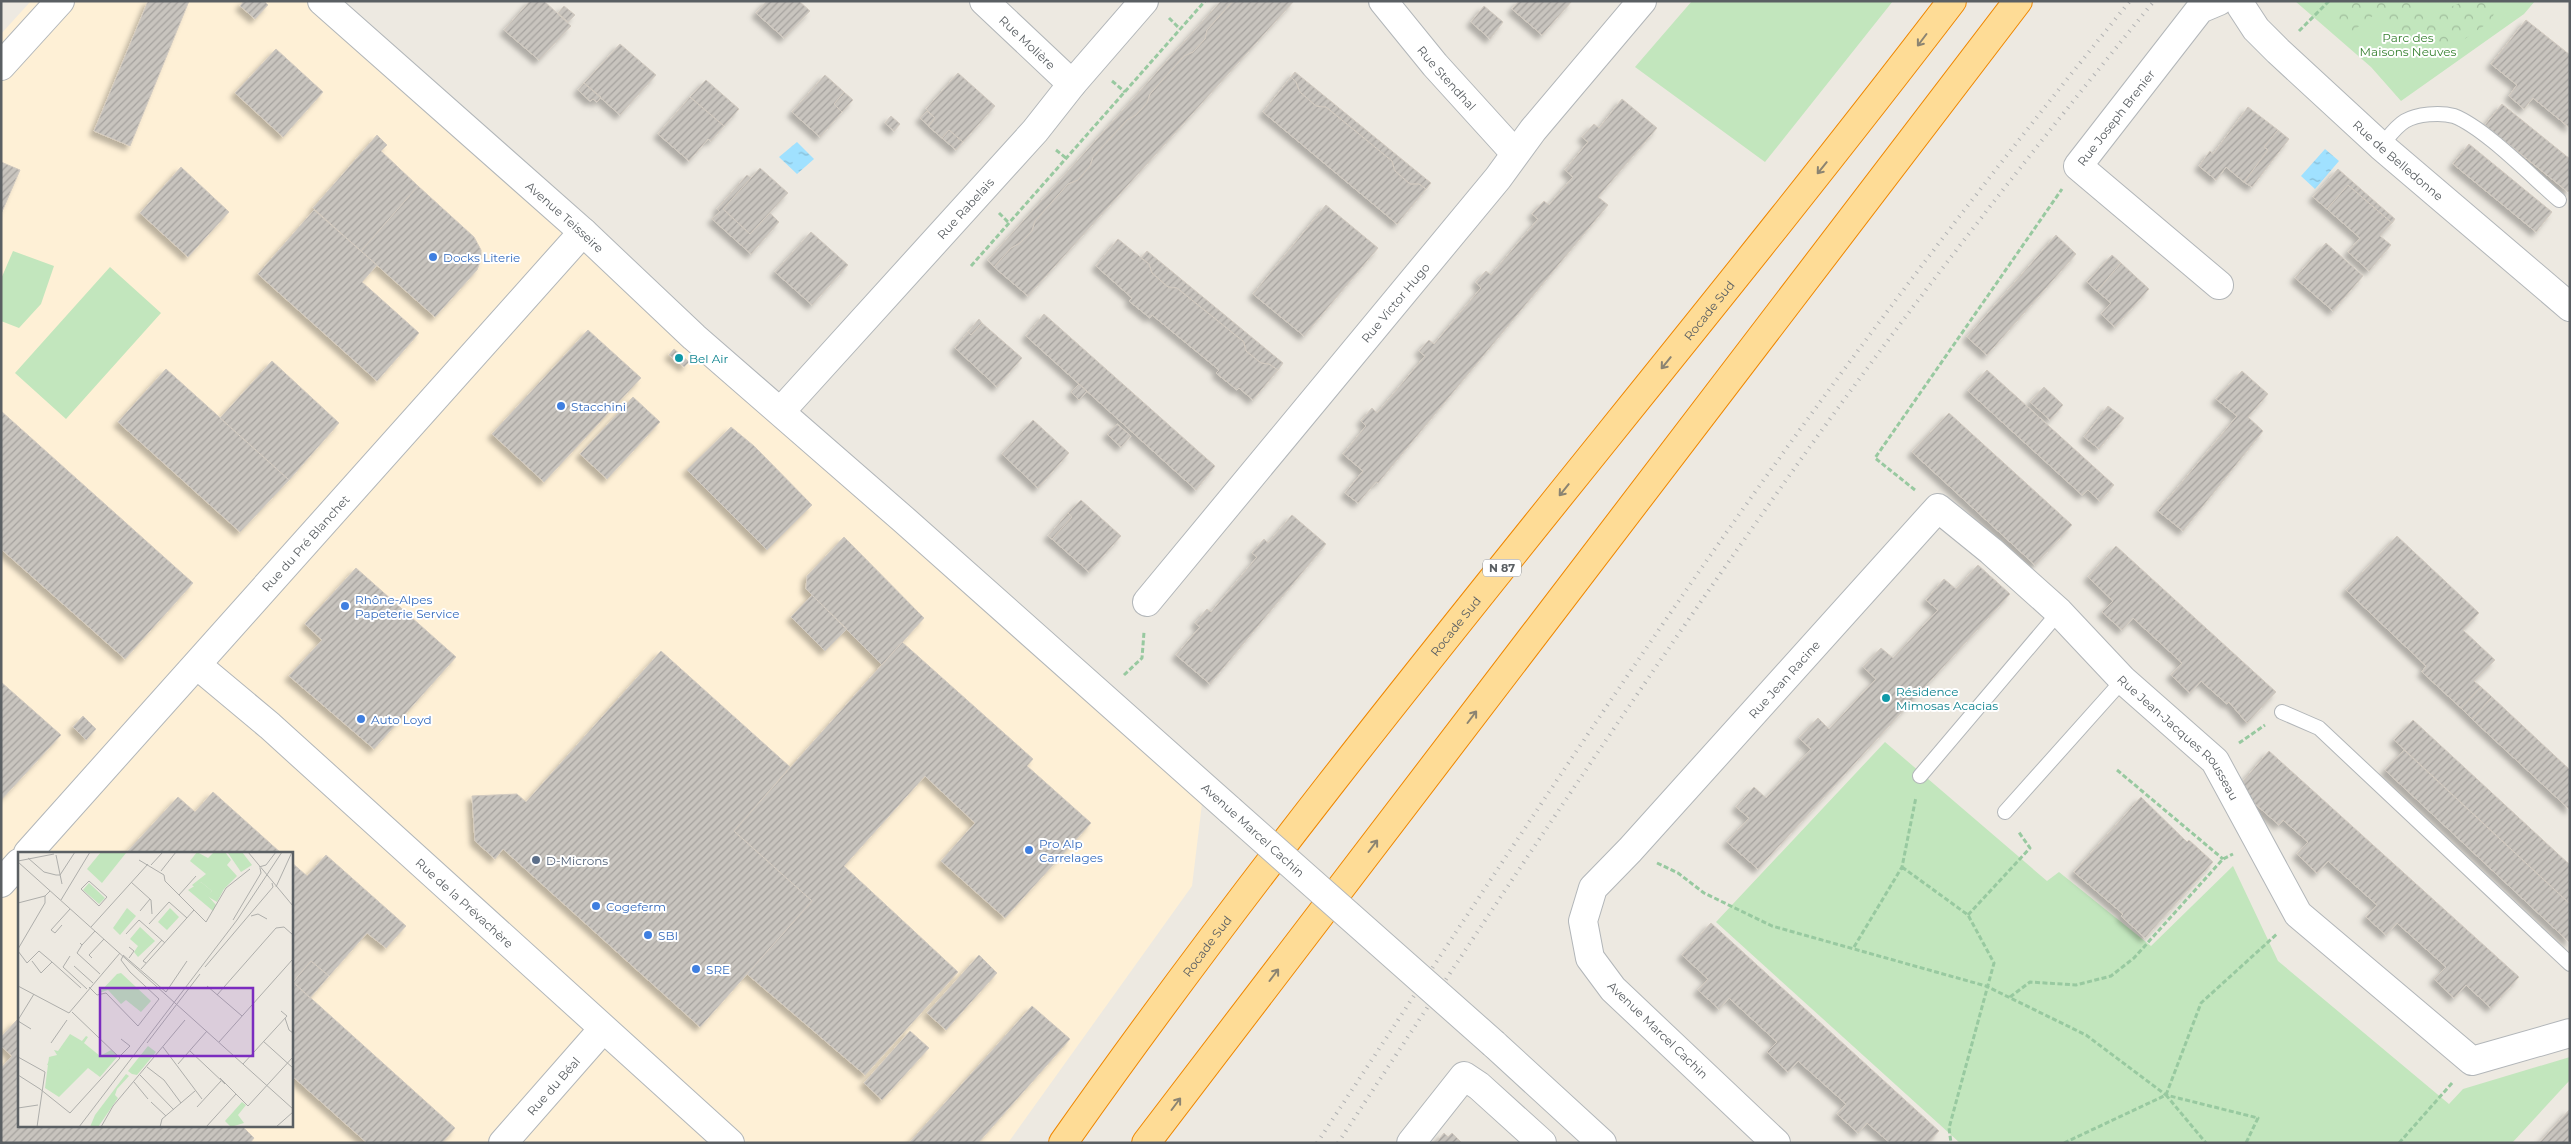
<svg xmlns="http://www.w3.org/2000/svg" width="2571" height="1144" viewBox="0 0 2571 1144" font-family="Montserrat,sans-serif">
<style>
.commercial{fill:#fef0d6;fill-rule:evenodd}
.green{fill:#c2e6bd}
.forest{fill:url(#forest-crowns)}
.water{fill:url(#water-ripples)}
.building{fill:url(#building-hatch);stroke:#d2cac0;filter:url(#shadow)}
.lines{fill:none;stroke-linecap:round;stroke-linejoin:round}
.service-casing{stroke:#b2b6b9;stroke-width:16}
.minor-casing{stroke:#b2b6b9;stroke-width:30}
.tertiary-casing{stroke:#b2b6b9;stroke-width:30}
.trunk-casing{stroke:#ef8700;stroke-width:30}
.path{stroke:#98c9a0;stroke-width:3;stroke-dasharray:5 2.5;stroke-linecap:butt}
.service{stroke:#fff;stroke-width:14}
.minor{stroke:#fff;stroke-width:28}
.tertiary{stroke:#fff;stroke-width:28}
.trunk{stroke:#fedc96;stroke-width:28}
.rail{stroke:#b1b2b3;stroke-width:4;stroke-dasharray:1 6;stroke-linecap:butt}
.tertiary-bridge-casing{stroke:#b2b6b9;stroke-width:30;stroke-linecap:butt}
.tertiary-bridge{stroke:#fff;stroke-width:28}
.oneway{stroke:#8b8472}
.shop-dot{fill:#3f7fe0;stroke:#fff;stroke-width:2}
.culture-dot{fill:#0f9aa8;stroke:#fff;stroke-width:2}
.service-dot{fill:#5c6f8a;stroke:#fff;stroke-width:2}
.labels{text-anchor:middle;dominant-baseline:central;stroke-width:4;stroke-linejoin:round;paint-order:stroke}
.shield{fill:#fff;stroke:#8c8f92;stroke-width:1}
.shield-label{font-size:11px;font-weight:bold;fill:#5a5f63}
.park-label{font-size:12px;fill:#388232;stroke:#fff}
.street-label{font-size:12px;fill:#5a5f63;stroke:#fff}
.shop-label{font-size:12px;fill:#366cbe;stroke:#fff;text-anchor:start}
.culture-label{font-size:12px;fill:#0d838f;stroke:#fff;text-anchor:start}
.service-label{font-size:12px;fill:#4e5e75;stroke:#fff;text-anchor:start}
.inset-road{fill:none;stroke:#aeaeab;stroke-width:1}
.view{fill:#7b2cbf;fill-opacity:0.15;stroke:#7b2cbf;stroke-width:2.5}
.inset-edge{fill:none;stroke:#5a5f63;stroke-width:2.5}
</style>
<defs>
<pattern id="forest-crowns" width="20" height="18" patternUnits="userSpaceOnUse" patternTransform="scale(1.25)"><rect width="20" height="18" fill="#c2e6bd"/><path d="M2 6a3 3 0 1 1 6 0M12 15a3 3 0 1 1 6 0" fill="none" stroke="#a1be9d"/></pattern>
<pattern id="water-ripples" width="26" height="14" patternUnits="userSpaceOnUse" patternTransform="scale(1.25)"><rect width="26" height="14" fill="#a0e1ff"/><path d="M2 4q2-2 4 0t4 0M15 11q2-2 4 0t4 0" fill="none" stroke="#85bad2"/></pattern>
<pattern id="building-hatch" width="6" height="6" patternUnits="userSpaceOnUse" patternTransform="scale(1.25)"><rect width="6" height="6" fill="#c8c4be"/><path d="M-1 1l2-2M0 6l6-6M5 7l2-2" fill="none" stroke="#a5a29e"/></pattern>
<filter id="shadow"><feDropShadow dx="-4.5" dy="4.5" stdDeviation="2.5" flood-color="#0004"/></filter>
</defs>
<rect width="100%" height="100%" fill="#ede9e1"/>
<path class="commercial" d="M31 1H322L1204 787 1192 886 1008 1143H1V34ZM19 853H291V1125H19Z"/>
<path class="green" d="M1692 1H1893L1765 162 1635 67Z
M2295 1H2535L2524 14 2401 101 2371 67Z
M13 251 54 266 41 304 19 328 1 321V279Z
M110 267 161 313 66 419 15 373Z
M1885 742 2047 881 2059 872 2151 946 2233 866 2278 961 2449 1104 2463 1089 2570 1057V1080L2512 1143H1960L1716 922Z"/>
<path class="forest" d="M2349 1H2411L2436 13 2458 4 2459 1H2499L2491 21 2450 49 2406 39 2374 15 2346 36 2332 11Z"/>
<path class="water" d="M797 142 814 159 797 174 779 157Z
M2325 149 2339 161 2315 189 2301 176Z"/>
<path class="building" d="M148 1H189L130 146 94 131Z
M244 1H264L268 5 255 19 240 6Z
M530 1H544L571 26 539 60 504 30Z
M767 1H799L810 11 784 38 756 13Z
M1221 1H1233L1207 30 1205 39 1193 52 1184 56 1150 94 1147 103 1136 115 1127 120 1093 157 1090 166 1078 180 1068 184 1035 221 1032 231 1020 243 1011 248 994 267 988 260Z
M1233 1H1294L1028 296 994 267 1011 248 1020 243 1032 231 1035 221 1068 184 1078 180 1090 166 1093 157 1127 120 1136 115 1147 103 1150 94 1184 56 1193 52 1205 39 1207 30Z
M1519 1H1572L1542 35 1512 9Z
M564 6 575 15 568 22 558 13Z
M1484 6 1503 22 1490 39 1471 22Z
M2526 20 2570 55V128L2533 98 2524 109 2509 96 2517 85 2491 64Z
M620 44 656 75 620 115 584 83Z
M276 49 323 92 283 137 235 93Z
M1295 72 1431 183 1426 189 1419 184H1410L1395 171 1392 161 1326 107 1316 106 1300 92 1296 82 1291 77Z
M958 73 995 106 963 142 949 130 942 138 928 126 935 118 926 109Z
M825 75 844 92 834 104 842 112 820 137 792 112Z
M1291 77 1296 82 1300 92 1316 106 1326 107 1392 161 1395 171 1410 184H1419L1426 189 1397 224 1263 112Z
M706 80 739 109 724 126 690 97Z
M584 83 601 97 597 102 593 99 590 101 578 90Z
M844 92 853 100 842 112 834 104Z
M690 97 724 126 711 141 708 139 689 161 658 134Z
M1622 99 1657 128 1598 197 1608 205 1378 483 1376 482 1358 503 1345 493 1363 471 1343 454 1366 426 1361 421 1372 408 1377 413 1425 356 1419 351 1429 340 1434 344 1481 288 1476 282 1486 271 1491 275 1538 219 1532 214 1544 201 1549 205 1573 177 1565 170 1588 142 1582 137 1594 124 1599 128Z
M2502 104 2570 159V190L2568 192 2485 125Z
M2248 107 2278 130 2264 147 2268 150 2244 182 2226 167 2216 180 2199 166 2210 151 2213 154Z
M927 111 935 118 929 126 920 118Z
M891 116 900 124 894 131 885 123Z
M949 130 963 142 956 150 942 138Z
M2278 130 2289 139 2252 187 2244 182 2268 150 2264 147Z
M377 135 387 145 381 151 418 186 361 251 313 208Z
M2469 144 2552 212 2536 232 2453 164Z
M1 162 20 170 1 214Z
M181 167 229 212 188 257 140 213Z
M760 168 788 193 750 234 723 209Z
M2338 169 2395 219 2392 223 2348 185 2327 209 2313 197Z
M747 175 751 178 723 209 750 234 770 213 779 222 751 254 712 219 720 212 717 209Z
M2348 185 2392 223 2380 236 2391 245 2369 271 2348 252 2360 238 2327 209Z
M418 186 474 237 481 250V259L477 270 435 317 361 251Z
M1326 205 1378 248 1304 336 1253 294Z
M314 210 377 265 362 282 419 333 377 381 258 274Z
M811 232 848 265 812 305 775 272Z
M2056 235 2076 254 1987 355 1967 337Z
M1118 239 1149 264 1152 273 1168 287 1177 288 1244 342 1246 351 1261 363 1269 364 1278 370 1253 400 1239 388 1237 390 1216 373 1219 370 1152 315 1150 318 1129 301 1132 298 1096 266Z
M2326 243 2363 276 2333 311 2295 278Z
M1147 251 1283 363 1278 370 1269 364 1261 363 1246 351 1244 342 1177 288 1168 287 1152 273 1149 264 1141 258Z
M2112 255 2121 263 2097 291 2087 282Z
M2121 263 2149 289 2115 327 2101 314 2111 303 2097 291Z
M1044 314 1215 466 1196 490 1026 336Z
M979 319 982 323 971 335 968 332Z
M982 323 1022 358 997 387 955 348 968 332 971 335Z
M588 330 641 378 544 482 492 434Z
M674 349 689 362 684 367 669 355Z
M272 361 339 423 289 480 220 418Z
M166 369 289 480 240 532 118 422Z
M1987 370 2114 485 2100 501 2088 490 2082 495 1968 391Z
M2242 371 2268 394 2248 417 2263 431 2183 531 2158 511 2237 416 2216 399Z
M1079 384 1087 391 1079 400 1071 392Z
M2044 387 2063 405 2050 420 2030 402Z
M633 397 660 422 607 479 580 454Z
M2108 406 2124 418 2099 449 2084 437Z
M1 411 193 583 125 659 1 549Z
M1949 413 2072 525 2035 565 1912 452Z
M1033 420 1069 453 1038 488 1002 454Z
M1117 424 1131 436 1121 447 1107 434Z
M731 427 754 446 812 505 767 550 687 470Z
M1081 500 1121 536 1089 572 1052 539 1072 517 1068 513Z
M1068 513 1072 517 1052 539 1048 536Z
M1292 515 1326 544 1210 684 1176 655 1200 627 1195 623 1207 609 1211 612 1257 557 1252 553 1264 539 1268 543Z
M2397 536 2479 613 2463 630 2495 660 2474 681 2481 687 2461 708 2422 672 2426 666 2346 590Z
M844 537 924 618 882 665 806 589 807 576Z
M2116 546 2276 692 2247 723 2229 702 2227 704 2201 681 2190 693 2171 675 2182 663 2133 618 2122 630 2102 612 2113 601 2088 577Z
M1978 565 2010 594 1758 869 1727 842 1749 818 1736 807 1754 787 1766 798 1811 749 1799 738 1818 718 1829 729 1876 679 1863 667 1881 648 1893 658 1938 610 1926 600 1944 579 1956 589Z
M356 568 456 657 374 749 289 676 322 640 305 624Z
M812 595 847 629 825 651 791 617Z
M902 642 1033 759 1027 766 1091 823 1005 918 941 861 975 823 925 776 844 866 958 972 865 1075 747 974 812 901 734 831Z
M661 651 790 767 734 831 812 901 700 1027 503 849 495 859 475 841 472 796 517 794 526 802Z
M1 682 61 735 1 800Z
M2481 687 2492 697 2472 719 2461 708Z
M2492 697 2570 770V810L2472 719Z
M83 716 96 729 86 740 73 727Z
M2413 720 2570 865V904L2394 740Z
M2404 750 2570 904V943L2385 770Z
M2269 751 2519 977 2491 1008 2466 985 2454 998 2434 979 2446 967 2397 923 2386 935 2366 917 2377 905 2328 861 2317 873 2297 854 2308 842 2283 820 2279 825 2237 788Z
M213 792 281 853H126L178 797 195 812Z
M2141 797 2187 842 2189 840 2213 862 2145 938 2121 916 2123 914 2074 872Z
M326 855 406 926 386 948 367 933 329 976 311 961 291 984V862L307 876Z
M1711 923 1939 1131 1928 1143H1890L1867 1123 1858 1133 1837 1114 1846 1104 1798 1061 1788 1072 1767 1052 1777 1042 1729 998 1719 1009 1698 990 1708 979 1682 955Z
M979 955 997 973 946 1030 927 1013Z
M311 961 329 976 310 998 293 982Z
M293 982 455 1128 442 1143H367L291 1075Z
M1032 1006 1070 1039 978 1143H909Z
M17 1020 19 1125H241L254 1138 250 1143H6L1 1139V1068L12 1056 1 1046V1037Z
M910 1031 929 1048 882 1100 864 1083Z
M2570 1109V1143H2539Z
M1444 1133 1448 1137 1452 1133 1462 1143H1436Z"/>
<g class="lines">
<defs>
<path id="service" d="M2381 146C2388 138 2395 127 2405 121 2417 114 2440 112 2454 116 2485 128 2532 177 2559 200
M2282 712 2319 728 2570 964
M1920 776 2059 612
M2005 812 2123 680"/>
<g id="minor">
<path id="s1" d="M984 1 1072 84"/>
<path id="s2" d="M1383 1 1435 65 1514 152"/>
<path id="s3" d="M2241 1V6L2256 29 2278 51 2381 146 2570 307"/>
<path d="M1 66 60 1"/>
<path id="s4" d="M2219 285 2078 166 2200 9 2219 1"/>
<path id="s5" d="M781 411 1035 131 1072 84 1144 1"/>
<path id="s6" d="M1147 602 1498 178 1533 130 1642 1"/>
<path id="s7" d="M197 665 270 726 730 1143"/>
<path id="s8" d="M28 853 583 232"/>
<path d="M1 883 19 863"/>
<path id="s9" d="M503 1143 603 1029"/>
<path d="M1411 1143 1464 1076 1479 1086 1542 1143"/>
<path id="s10" d="M1776 1143 1613 989 1590 958 1583 921 1593 888 1630 850 1938 508 1991 551 2059 612 2123 680 2215 761 2298 914 2472 1061 2570 1033"/>
</g>
<g id="tertiary">
<path id="s11" d="M322 1 583 232 694 337 903 519 1230 810"/>
<path d="M1494 1044 1602 1143"/>
</g>
<g id="trunk">
<path id="s12" d="M1063 1143C1341 748 1659 384 1952 1"/>
<path d="M1146 1143 2018 1"/>
</g>
</defs>
<use href="#service" class="service-casing"/>
<use href="#minor" class="minor-casing"/>
<use href="#tertiary" class="tertiary-casing"/>
<use href="#trunk" class="trunk-casing"/>
<path class="path" d="M1169 18 1180 29
M2299 31 2329 1
M1112 81 1125 92
M1056 150 1066 158
M999 213 1009 223
M971 266 1205 1
M1915 490 1875 458 2062 189
M1124 675 1142 658 1144 632
M2239 743 2265 725
M2117 770 2223 859
M1657 863 1678 873 1704 893 1772 926 1986 986 2086 1035 2166 1095 2258 1118 2246 1143
M1902 867 1968 915 1994 963 1949 1128 1951 1143
M1968 915 2030 848 2018 831
M1854 947 1902 867 1916 797
M2010 997 2030 982 2076 985 2111 976 2134 958 2223 859 2233 854
M2166 1095 2201 1003 2278 933
M2064 1143 2166 1095 2206 1143
M2399 1143 2453 1082"/>
<use href="#service" class="service"/>
<use href="#minor" class="minor"/>
<use href="#tertiary" class="tertiary"/>
<use href="#trunk" class="trunk"/>
<path class="rail" d="M1317 1143C1445 949 1572 754 1705 563 1839 371 1982 183 2130 1
M1338 1143C1492 909 1646 676 1809 448 1919 295 2035 147 2154 1"/>
<defs>
<path id="tertiary-bridge" d="M1230 810 1494 1044"/>
</defs>
<use href="#tertiary-bridge" class="tertiary-bridge-casing"/>
<use href="#tertiary-bridge" class="tertiary-bridge"/>
</g>
<defs><path id="oneway-shaft" d="M-6 0H5M1.5-3L5.5 0L1.5 3" fill="none" stroke-width="1.6" stroke-linecap="round" stroke-linejoin="round" transform="scale(1.25)"/></defs>
<g class="oneway">
<use href="#oneway-shaft" transform="translate(1922 40) rotate(127)"/>
<use href="#oneway-shaft" transform="translate(1822 168) rotate(129)"/>
<use href="#oneway-shaft" transform="translate(1666 363) rotate(129)"/>
<use href="#oneway-shaft" transform="translate(1564 490) rotate(129)"/>
<use href="#oneway-shaft" transform="translate(1472 717) rotate(-53)"/>
<use href="#oneway-shaft" transform="translate(1373 846) rotate(-53)"/>
<use href="#oneway-shaft" transform="translate(1274 975) rotate(-53)"/>
<use href="#oneway-shaft" transform="translate(1176 1104) rotate(-53)"/>
</g>
<g class="shop-dot">
<circle cx="433" cy="257" r="5"/>
<circle cx="561" cy="406" r="5"/>
<circle cx="345" cy="606" r="5"/>
<circle cx="361" cy="719" r="5"/>
<circle cx="1029" cy="850" r="5"/>
<circle cx="596" cy="906" r="5"/>
<circle cx="648" cy="935" r="5"/>
<circle cx="696" cy="969" r="5"/>
</g>
<g class="culture-dot">
<circle cx="679" cy="358" r="5"/>
<circle cx="1886" cy="698" r="5"/>
</g>
<circle class="service-dot" cx="536" cy="860" r="5"/>
<g class="labels">
<rect class="shield" x="1483" y="559.5" width="38" height="17" rx="4"/>
<g class="shield-label">
<text x="1502" y="568">N 87</text>
</g>
<g class="park-label">
<text x="2408" y="37">Parc des<tspan x="2408" dy="14">Maisons Neuves</tspan></text>
</g>
<g class="street-label">
<text stroke="none"><textPath href="#s1" startOffset="60">Rue Molière</textPath></text>
<text stroke="none"><textPath href="#s2" startOffset="100">Rue Stendhal</textPath></text>
<text stroke="none"><textPath href="#s4" startOffset="246">Rue Joseph Brenier</textPath></text>
<text stroke="none"><textPath href="#s3" startOffset="226">Rue de Belledonne</textPath></text>
<text stroke="none"><textPath href="#s5" startOffset="274">Rue Rabelais</textPath></text>
<text stroke="none"><textPath href="#s11" startOffset="325">Avenue Teisseire</textPath></text>
<text stroke="none"><textPath href="#s6" startOffset="389">Rue Victor Hugo</textPath></text>
<text stroke="none"><textPath href="#s12" startOffset="1054">Rocade Sud</textPath></text>
<text stroke="none"><textPath href="#s8" startOffset="416">Rue du Pré Blanchet</textPath></text>
<text stroke="none"><textPath href="#s12" startOffset="649">Rocade Sud</textPath></text>
<text stroke="none"><textPath href="#s10" startOffset="618">Rue Jean Racine</textPath></text>
<text stroke="none"><textPath href="#s10" startOffset="1182">Rue Jean-Jacques Rousseau</textPath></text>
<text transform="translate(1253 830) rotate(42)">Avenue Marcel Cachin</text>
<text stroke="none"><textPath href="#s7" startOffset="358">Rue de la Prévachère</textPath></text>
<text stroke="none"><textPath href="#s12" startOffset="244">Rocade Sud</textPath></text>
<text transform="translate(1658 1030) rotate(44)">Avenue Marcel Cachin</text>
<text stroke="none"><textPath href="#s9" startOffset="76">Rue du Béal</textPath></text>
</g>
<g class="shop-label">
<text x="443" y="257">Docks Literie</text>
<text x="571" y="406">Stacchini</text>
<text x="355" y="599">Rhône-Alpes<tspan x="355" dy="14">Papeterie Service</tspan></text>
<text x="371" y="719">Auto Loyd</text>
<text x="1039" y="843">Pro Alp<tspan x="1039" dy="14">Carrelages</tspan></text>
<text x="606" y="906">Cogeferm</text>
<text x="658" y="935">SBI</text>
<text x="706" y="969">SRE</text>
</g>
<g class="culture-label">
<text x="689" y="358">Bel Air</text>
<text x="1896" y="691">Résidence<tspan x="1896" dy="14">Mimosas Acacias</tspan></text>
</g>
<g class="service-label">
<text x="546" y="860">D-Microns</text>
</g>
</g>
<g transform="translate(18 852)">
<rect width="275" height="275" fill="#ede9e1"/>
<path d="M83 0 108 1 84 31 69 17ZM179 0 190 6 196 0H207L213 8 209 13 219 24 206 37 199 50 189 44 194 39 183 30 178 36 174 33 188 22 172 9ZM71 31 87 46 81 52 65 38ZM109 56 118 64 102 83 95 76ZM152 56 161 65 149 78 140 70ZM122 75 137 89 120 105 116 100 120 94 112 87ZM103 121 133 149 123 160 108 148 103 152 90 138 81 141 99 122ZM52 182 64 189 68 184 70 185 66 191 82 204 93 198 100 204 82 225 70 216 41 245 27 236 31 205 39 203 36 198 40 199ZM130 194 138 200 119 223 114 222 110 219ZM108 222 111 224 99 237 97 243 100 246 80 275H72L77 263ZM224 250 228 253 220 263 226 271 213 275 207 269Z" fill="#c2e6bd"/>
<path d="M39 204 44 206 43 210 58 213 61 218 67 212 69 214 58 226 50 215 29 213 33 205Z" fill="#c2e6bd"/>
<path d="M224 0 234 13 223 20 210 1ZM183 30 194 39 190 44 198 53 195 59 170 38Z" fill="#c2e6bd"/>
<path class="inset-road" d="M230 0 275 54M38 3 44 32M10 6 26 20 38 23H42L57 0M121 8 146 23M0 9 36 2M0 10 275 257M133 13 145 0M241 15 248 13 258 0M143 19 158 0M146 23 147 29 188 70 208 36 232 17M71 29 89 45 81 54 63 37ZM113 30 133 48 134 62M258 35 274 0M161 43 178 24M43 48 72 0M0 51 27 44 32 39M122 59 132 47M233 64 240 62 249 67M215 68 243 21 242 16M131 72 151 50 169 66M44 73 37 81 33 78 52 57M73 75 130 12M108 82 121 68 147 91M62 91 64 93 77 79M64 93 59 101 82 122M111 95 116 99 111 106M0 97 27 51V44M0 99 9 111 21 99 34 110M105 103 148 140 169 109M52 104 45 115 69 137M74 106 71 103 86 87M14 109 23 121 34 110 63 136M128 111 125 109 144 88M56 114 75 131M187 115 255 35 254 31M123 117 176 58M0 134 51 161 102 101M189 134 224 164M71 135 79 143 88 141 120 174 141 147 112 120 103 108 105 104M199 143 258 76 266 75 275 83M267 166 271 178 275 181M0 168 16 142M0 169 13 177M245 189 275 216M201 190 275 107M33 191 49 168M129 191 182 122M145 195 184 247M172 199 207 232M102 204 112 194 103 187M0 205 27 220 19 275M160 212 189 179M225 212 269 164 263 159M129 215 146 228 163 251M0 223 22 237 52 261 102 206 54 160M122 223 156 258M202 226 230 254 275 205M116 230 130 247M133 250 148 264M179 255 203 229M0 256 20 253M61 275 219 68 264 0M83 275 95 254 167 168M142 275 144 267 177 239M188 275 218 242M258 275 275 260"/>
<path class="view" d="M82 136H235V204H82Z"/>
<rect width="275" height="275" class="inset-edge"/>
</g>
<rect width="2571" height="1144" fill="none" stroke="#5a5f63" stroke-width="5"/>
</svg>
